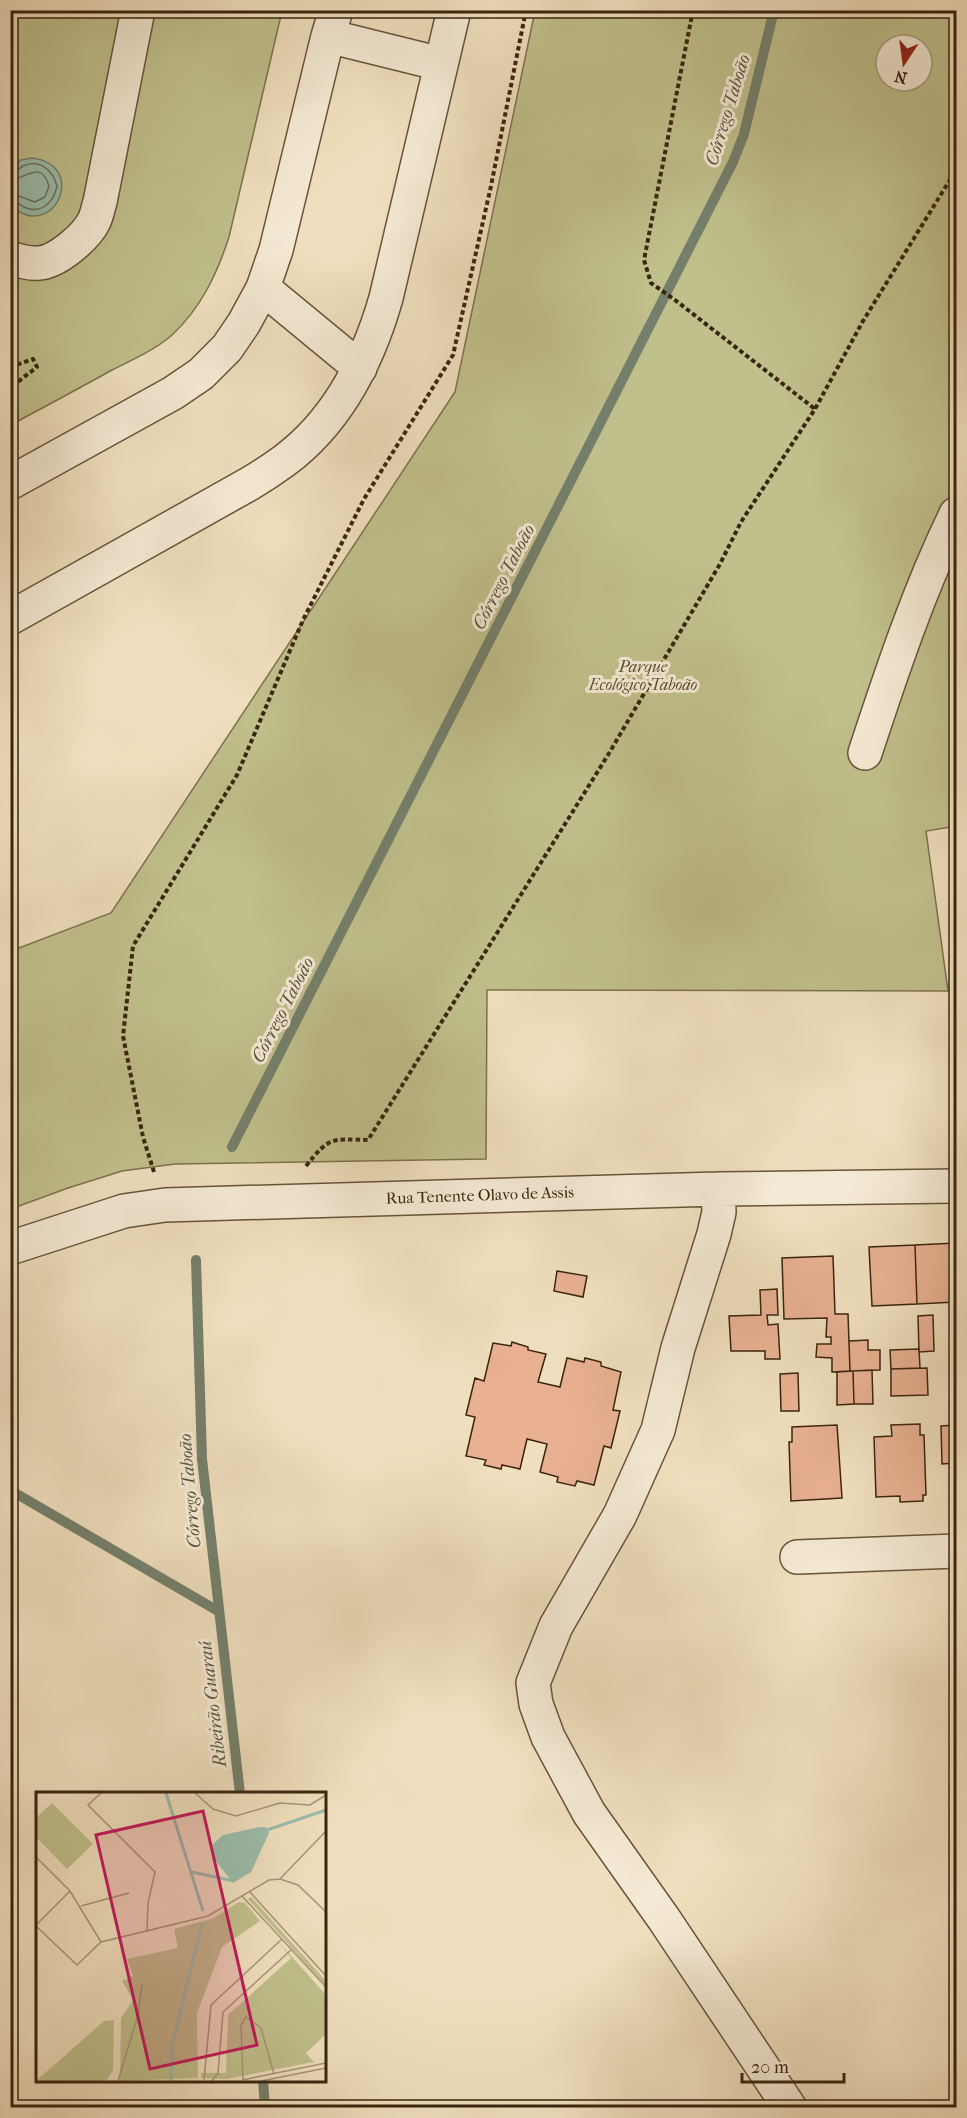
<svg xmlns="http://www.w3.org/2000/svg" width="967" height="2118" viewBox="0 0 967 2118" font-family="'IM FELL French Canon',serif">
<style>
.green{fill:#c0c08c;stroke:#7c724d;stroke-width:1.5;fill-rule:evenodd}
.water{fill:#9bbdab;stroke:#74806c;stroke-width:1.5}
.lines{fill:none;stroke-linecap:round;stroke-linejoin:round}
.shore{stroke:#6a715c;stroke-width:1.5}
.stream{stroke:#74806c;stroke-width:10}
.building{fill:#e9b192;stroke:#39250e;stroke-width:1.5}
.minor-casing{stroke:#67543a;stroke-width:36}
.path{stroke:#39250e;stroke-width:4;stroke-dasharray:4.5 3;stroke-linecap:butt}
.minor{stroke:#f5ead5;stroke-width:33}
.labels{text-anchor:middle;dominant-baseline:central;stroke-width:6;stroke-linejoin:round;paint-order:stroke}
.park-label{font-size:16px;font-style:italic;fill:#5b4c2e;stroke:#f5ead5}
.street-label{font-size:16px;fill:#39250e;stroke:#f5ead5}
.water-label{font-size:18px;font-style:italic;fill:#56533d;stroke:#f5ead5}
.inset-river{fill:none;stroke:#9bbdab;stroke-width:3}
.inset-road{fill:none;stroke:#a79578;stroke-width:1.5}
.view{fill:#c2185b;fill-opacity:0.15;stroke:#c2185b;stroke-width:3}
.inset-edge{fill:none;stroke:#39250e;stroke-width:3}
</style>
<rect width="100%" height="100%" fill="#f0dfbe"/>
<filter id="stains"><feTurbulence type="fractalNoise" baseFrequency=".00333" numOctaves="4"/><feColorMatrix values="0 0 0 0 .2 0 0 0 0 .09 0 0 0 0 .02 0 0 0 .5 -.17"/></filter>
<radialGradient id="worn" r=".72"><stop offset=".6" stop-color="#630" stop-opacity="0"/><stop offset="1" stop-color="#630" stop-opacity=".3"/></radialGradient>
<path class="green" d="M11 11H282L229 237C217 274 201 308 172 335 155 350 132 360 112 370 78 389 44 407 11 425Z
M535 11H956V826L926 831 948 991 487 990 486 1159 175 1164 122 1171 68 1188 11 1209V951L111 913 455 392ZM886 45H922V81H886Z"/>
<path class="water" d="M32 158C86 165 57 233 20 212 16 209 12 207 10 202 8 193 10 179 11 170L21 160Z"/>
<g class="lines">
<path class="shore" d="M10 173C17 172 18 169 23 166 40 158 53 171 57 186 54 202 41 215 24 207 18 204 17 201 10 200
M10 180C26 179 41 159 49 186L45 197 35 202 10 193"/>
<path class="stream" d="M232 1147 733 162 744 134 774 10
M196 1260 202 1459 240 1794
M10 1490 218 1611
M263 2080 265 2108"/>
</g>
<path class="building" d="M956 1243V1302L917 1304 915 1245Z
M915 1245 917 1304 872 1306 869 1247Z
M833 1256 835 1314H848L850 1371 832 1372V1358L816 1357 817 1344H831V1337H826L827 1318 784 1319 782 1258Z
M557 1271 587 1276 583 1297 554 1291Z
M777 1289 778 1315H767L768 1325 778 1324 780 1359H765V1351H731L729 1316 761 1315 760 1290Z
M933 1315 934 1351 919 1352 918 1316Z
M868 1340V1350H880V1370L850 1371 849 1341Z
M512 1342 528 1347V1350L546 1354 538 1382 560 1387 567 1358 584 1362 585 1358 601 1362V1366L621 1372 613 1410 620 1411 611 1448 604 1446 594 1485 577 1481 575 1486 557 1482 558 1477 540 1472 547 1444 527 1439 520 1469 502 1465 501 1469 484 1465 486 1460 466 1456 475 1417 466 1415 475 1378 484 1381 493 1343 511 1346Z
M919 1349 920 1368 891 1369 890 1350Z
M927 1368 928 1395 891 1396V1369Z
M872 1370 873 1404H854L853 1371Z
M853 1371 854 1404 837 1405V1372Z
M798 1373 799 1411H781L780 1374Z
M920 1424V1435H924L926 1495H923V1501L900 1502V1496L876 1497 874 1437 892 1436 891 1425Z
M837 1425 842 1498 791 1501 789 1442H792V1427Z
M956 1425V1494H955L954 1463 942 1464 941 1426Z"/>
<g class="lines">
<defs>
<path id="minor" d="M328 36 441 64
M10 258C19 261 29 264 39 263 57 262 86 237 94 221 97 215 98 208 100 202L138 10
M263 288 360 368
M10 483 173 393 201 374 227 348 244 323 263 288 276 250 328 36 336 10
M10 618 249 484C261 477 273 469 284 461 338 421 368 361 386 298L454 10
M865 753C892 671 919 590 956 514
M718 1189 719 1212 714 1234 678 1348 658 1430 620 1515 556 1626 533 1683 536 1704 548 1737 589 1813 664 1919 790 2108
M10 1248 124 1211 165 1205 718 1189 956 1186
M797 1557 956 1551"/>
</defs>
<use href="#minor" class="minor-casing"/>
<path class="path" d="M693 10 644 260 651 283 675 300 815 409
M10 367 33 359 37 367 10 388
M306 1166C330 1136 331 1139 368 1140L608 755 720 564 741 522 815 409 863 321 956 170
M154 1172 143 1137 123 1036 133 946 237 775 303 620 364 499 453 355 491 186 526 10"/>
<use href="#minor" class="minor"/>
</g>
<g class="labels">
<g class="park-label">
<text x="643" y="666">Parque<tspan x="643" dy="18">Ecológico Taboão</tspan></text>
</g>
<g class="street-label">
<text transform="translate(480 1195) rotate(-2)">Rua Tenente Olavo de Assis</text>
</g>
<g class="water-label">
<text transform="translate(728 110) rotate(-73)">Córrego Taboão</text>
<text transform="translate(504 577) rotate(-63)">Córrego Taboão</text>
<text transform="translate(283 1010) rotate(-63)">Córrego Taboão</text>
<text transform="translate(190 1491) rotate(-95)">Córrego Taboão</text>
<text transform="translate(213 1704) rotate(-97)">Ribeirão Guaraú</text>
</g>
</g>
<g transform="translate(36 1792)">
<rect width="290" height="290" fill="#f0dfbe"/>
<path d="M16 11 57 52 31 77 0 45V26ZM215 105 289 188V193L212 107ZM203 110 209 111 224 129 186 155 161 221 162 286 84 289 85 226 97 208 86 189 97 184 91 167 142 156 138 137 178 126ZM239 146 289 202V243L270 261 278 270 190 287 165 286V281H190L192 223 255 166ZM78 228 77 278 70 289H0L68 229Z" fill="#c0c08c"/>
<path d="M224 35H230L233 41 215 80 197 91 179 68 176 53 187 43Z" fill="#9bbdab"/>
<path class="inset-river" d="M130 1 167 119M231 38 290 18M156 80 198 89M135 289 136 254 166 132"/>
<path class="inset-road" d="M65 1 52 13 119 80 112 111 111 140M159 1 177 17 200 24 244 11 274 13 290 3M0 65 34 99 65 150M244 87 290 39M213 99 290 184M206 104 290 195M45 114 93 101M0 133 34 99M0 134 41 173 65 150 172 124 233 88 244 87 262 93 290 120M168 288 175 213 246 147M206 288 290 271M207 288 205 233 210 225 225 236 238 282M82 289 102 223 106 192M176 289 182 281 187 220 255 158M225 289 290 276"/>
<path class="view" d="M167 19 221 253 114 277 60 43Z"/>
<rect width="290" height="290" class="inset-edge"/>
</g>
<rect width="967" height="2118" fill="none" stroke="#f0dfbe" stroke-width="36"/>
<rect x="12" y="12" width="943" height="2094" fill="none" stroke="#39250e" stroke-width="3"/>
<rect x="18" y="18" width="931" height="2082" fill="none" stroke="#39250e" stroke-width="1.5"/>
<g transform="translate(904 63) rotate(193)"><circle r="28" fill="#f5ead5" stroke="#aa9b85" stroke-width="1.5"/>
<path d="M0-4.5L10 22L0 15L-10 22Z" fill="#8f2418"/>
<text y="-9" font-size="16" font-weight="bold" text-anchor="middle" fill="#39250e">N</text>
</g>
<path d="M742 2073v9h102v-9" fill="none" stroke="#39250e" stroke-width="3"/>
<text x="751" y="2073" font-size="18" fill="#39250e" stroke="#f5ead5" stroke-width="4.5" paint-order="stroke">20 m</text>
<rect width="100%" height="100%" filter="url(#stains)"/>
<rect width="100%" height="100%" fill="url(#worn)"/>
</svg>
